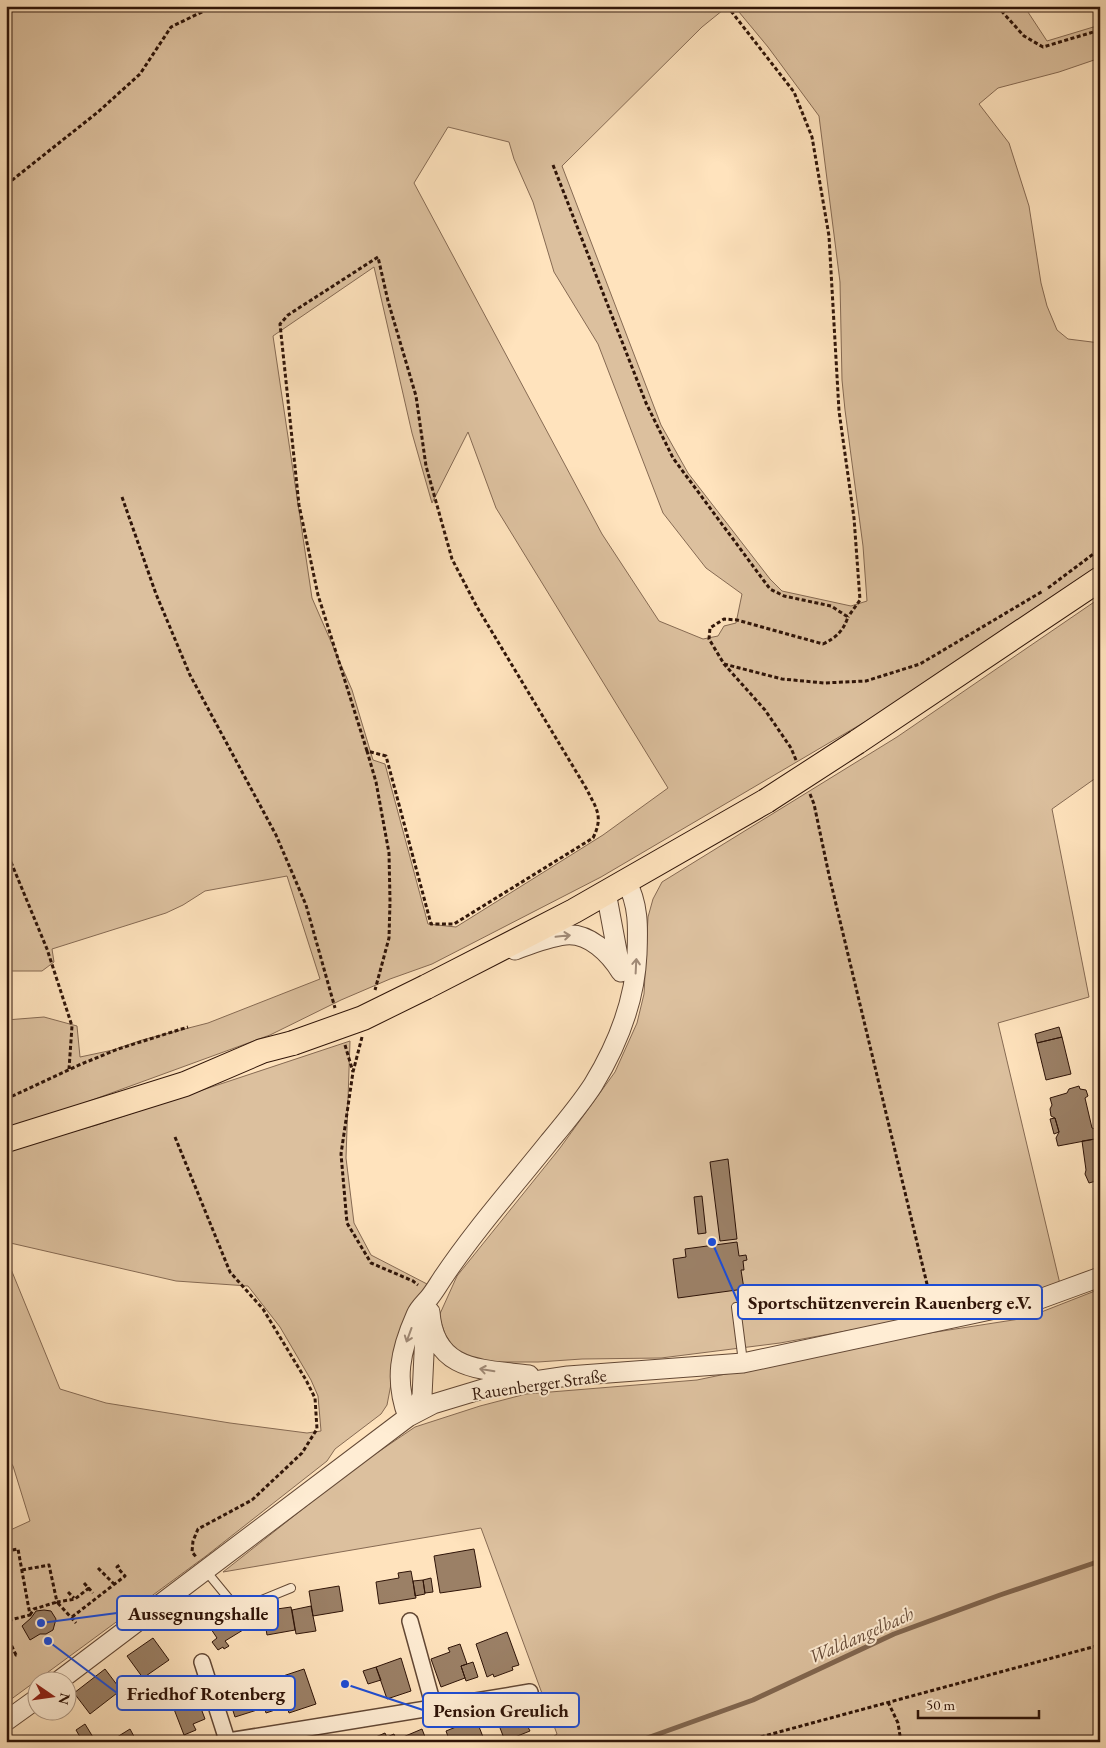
<svg xmlns="http://www.w3.org/2000/svg" width="1106" height="1748" viewBox="0 0 1106 1748" font-family="'EB Garamond',serif">
<style>
.green{fill:#dcc09e;stroke:#866a53;fill-rule:evenodd}
.lines{fill:none;stroke-linecap:round;stroke-linejoin:round}
.stream{stroke:#81664f;stroke-width:5}
.building{fill:#9b8066;stroke:#2f1408}
.service-casing{stroke:#634835;stroke-width:10}
.minor-casing{stroke:#634835;stroke-width:18}
.tertiary-casing{stroke:#634835;stroke-width:21}
.primary-casing{stroke:#2f1408;stroke-width:26}
.path{stroke:#2f1408;stroke-width:3;stroke-dasharray:4 2.5;stroke-linecap:butt}
.service{stroke:#ffedd4;stroke-width:8}
.minor{stroke:#ffedd4;stroke-width:15}
.tertiary{stroke:#ffedd4;stroke-width:19}
.primary{stroke:#ffe3bd;stroke-width:24}
.primary-bridge-casing{stroke:#2f1408;stroke-width:26;stroke-linecap:butt}
.primary-bridge{stroke:#ffe3bd;stroke-width:24}
.oneway{stroke:#a18b78}
.labels{text-anchor:middle;dominant-baseline:central;stroke-width:4;stroke-linejoin:round;paint-order:stroke}
.street-label{font-size:18px;fill:#2f1408;stroke:#ffedd4}
.water-label{font-size:19px;font-style:italic;fill:#664b38;stroke:#ffedd4}
.leader{fill:none;stroke:#1d4ed8;stroke-width:2}
.callout-dot{fill:#1d4ed8;stroke:#ffedd4;stroke-width:2}
.callout{fill:#ffedd4;stroke:#1d4ed8;stroke-width:2}
.callout-label{font-size:19px;text-anchor:middle;font-weight:bold;fill:#2f1408}
</style>
<rect width="100%" height="100%" fill="#ffe3bd"/>
<filter id="stains"><feTurbulence type="fractalNoise" baseFrequency=".004" numOctaves="4"/><feColorMatrix values="0 0 0 0 .2 0 0 0 0 .09 0 0 0 0 .02 0 0 0 .5 -.17"/></filter>
<radialGradient id="worn" r=".72"><stop offset=".6" stop-color="#630" stop-opacity="0"/><stop offset="1" stop-color="#630" stop-opacity=".3"/></radialGradient>
<path class="green" d="M6 6H728L702 27 562 166 661 425 688 473 770 579 782 591 851 606 867 601 863 546 845 410 842 380 840 282 819 116 768 47 734 6H1024L1047 41 1100 25V58L1059 72 998 88 979 104 1009 143 1029 206 1041 283 1047 306 1057 330 1068 339 1100 343V570L953 669 868 720 601 877 432 964 390 979 341 1000 270 1035 73 1107 6 1128V1020L44 1017 77 1026 80 1057 113 1050 142 1040 208 1023 320 979 287 876 205 891 183 905 166 913 52 949 54 962 42 971H6V929H11L6 910ZM448 127 509 142 514 159 533 202 554 272 598 344 663 513 706 568 742 594 736 623 724 626 718 636 703 639 659 621 602 534 414 183ZM374 267 412 433 432 503 468 432 496 508 668 788 603 835 456 927 428 924 385 764 373 760 352 690 312 598 273 336Z
M1100 598V775L1052 809 1089 997 998 1023 1060 1284 940 1311 907 1320 780 1343 661 1358 582 1359 538 1362H482L456 1351 445 1334 439 1316 457 1276 560 1148 615 1072 637 1023 644 994 648 917 653 899 662 882 897 737Z
M350 1041 346 1158 354 1223 371 1255 427 1284 411 1312 392 1379 387 1405 381 1414 335 1449 327 1461 206 1556 6 1703V1532L30 1521 13 1466 6 1455V1257L60 1389 106 1403 230 1423 307 1433 321 1431 318 1396 311 1380 280 1327 248 1286 176 1281 6 1242V1150L97 1125Z
M1100 1289V1742H546L557 1734 481 1528 223 1572 356 1467 415 1427 480 1406 526 1394 697 1380 904 1337 1026 1318Z"/>
<g class="lines">
<path class="stream" d="M636 1742 753 1700 894 1634 1000 1595 1100 1561"/>
</g>
<path class="building" d="M1059 1027 1062 1037 1037 1043 1035 1034Z
M1062 1037 1071 1074 1046 1080 1037 1043Z
M1079 1086 1080 1089 1086 1090 1088 1096 1085 1098 1092 1128 1095 1129 1097 1136 1095 1139 1058 1146 1056 1138 1059 1132 1055 1118 1051 1116 1050 1109 1052 1105 1050 1098 1067 1093 1069 1089Z
M1055 1118 1059 1132 1054 1134 1050 1119Z
M1095 1139 1097 1153 1100 1152V1191H1098L1096 1181 1089 1183 1085 1174 1086 1170 1082 1141Z
M728 1159 737 1239 720 1241 710 1162Z
M702 1196 706 1233 698 1234 694 1197Z
M737 1242 739 1256 746 1255 747 1260 743 1261 744 1270H741L744 1289 678 1298 673 1259 686 1257 685 1249Z
M474 1549 481 1587 440 1593 434 1556Z
M411 1571 416 1598 379 1604 376 1582 399 1578 398 1573Z
M431 1578 433 1592 425 1593 423 1580Z
M423 1580 425 1594 415 1596 413 1581Z
M339 1586 343 1611 313 1616 309 1591Z
M227 1606 235 1617 237 1616 241 1622 238 1624 243 1630 225 1641 229 1646 224 1649 223 1647 218 1650 212 1642 217 1638 211 1629 216 1626 211 1618Z
M311 1606 316 1631 296 1634 292 1610Z
M291 1607 295 1630 267 1635 263 1611Z
M44 1610 51 1611 56 1619 53 1630 46 1634H40L30 1640 22 1626 31 1618 36 1611Z
M507 1632 519 1665 512 1667 513 1670 494 1677 493 1674 487 1677 476 1644Z
M153 1638 169 1660 143 1678 127 1656Z
M460 1644 467 1664 461 1666 465 1678 441 1687 431 1659 450 1652 448 1648Z
M401 1658 411 1691 387 1699 376 1667Z
M473 1662 478 1677 466 1681 461 1666Z
M376 1667 381 1680 368 1684 363 1671Z
M105 1669 121 1690 90 1714 74 1693Z
M304 1669 316 1704 289 1713 277 1678Z
M250 1689 257 1710 235 1717 228 1695Z
M188 1693 196 1695 205 1719 193 1724 196 1730 184 1735 172 1704 184 1699Z
M271 1696 275 1710 266 1713 262 1699Z
M520 1711 530 1731 505 1741 497 1720Z
M476 1719 485 1742H450L446 1731Z
M85 1724 96 1742H83L76 1730Z
M130 1729 137 1742H109Z
M422 1729 427 1742H397L396 1740Z
M385 1733 389 1742H380L378 1736Z
M394 1734 397 1742H389L387 1737Z
M378 1736 380 1742H364Z
M503 1737 506 1742H495L494 1740Z"/>
<g class="lines">
<defs>
<path id="service" d="M736 1307 743 1362
M206 1571 234 1605 242 1608 291 1588"/>
<path id="minor" d="M410 1621 434 1708
M202 1662 227 1740
M222 1742 530 1692"/>
<path id="tertiary" d="M606 892 620 967
M515 950C531 944 548 937 565 935 589 932 610 954 621 972
M430 1312C434 1372 482 1369 529 1375
M409 1416 419 1403 422 1396 425 1333 428 1321
M408 1417C394 1380 400 1351 416 1315 419 1308 424 1304 429 1298 434 1292 438 1285 442 1279 474 1231 513 1187 549 1142 564 1124 580 1105 593 1085 618 1044 635 1002 637 954 638 928 639 904 626 881
M60 1680 408 1417 433 1404 486 1388 568 1376 743 1363 1037 1300 1100 1277
M6 1721 38 1698"/>
<path id="primary" d="M857 742 1100 579
M426 987 574 911 766 801
M6 1140 185 1084 262 1051 293 1043"/>
</defs>
<use href="#service" class="service-casing"/>
<use href="#minor" class="minor-casing"/>
<use href="#tertiary" class="tertiary-casing"/>
<use href="#primary" class="primary-casing"/>
<path class="path" d="M997 6 1024 36 1043 47 1100 30
M731 11 794 92 812 137 829 236 839 411 854 518 860 600 848 617
M553 165 646 403 673 458 770 589 784 596 831 606 848 617C843 631 837 637 823 644L737 620 724 619 710 628 709 639 724 664 765 710 791 748 796 760
M6 183 11 181 98 112 140 74 171 27 214 6
M122 497 156 594 190 675 276 835 306 905 335 1008
M1048 588 1100 549
M724 664 782 679 824 683 866 681 920 664 1043 591
M367 751 318 595 299 505 280 324 288 315 378 257 388 301 416 396 426 466 452 559 477 607 586 788C596 808 604 816 593 838L454 924H431L386 756 367 751 376 782 389 853 390 901 389 938 375 990
M810 794 814 804 829 875 932 1305
M6 850 47 949 72 1026 69 1069
M362 1037 353 1072 341 1154 347 1223 371 1263 413 1281 418 1285
M345 1045 353 1072
M6 1099 79 1065 118 1049 188 1027
M175 1137 230 1272 263 1309 306 1380 315 1398 317 1429 302 1453 252 1500 198 1529 193 1541 192 1552 197 1558
M6 1551 18 1549 30 1615 6 1621
M98 1568 114 1584
M22 1570 49 1565 57 1602 75 1599 89 1588
M84 1583 93 1593
M68 1592 74 1598
M30 1615 34 1609 57 1602 76 1623
M72 1617 125 1576 117 1567 121 1564
M6 1634 16 1655 18 1654
M888 1702 898 1723 901 1742
M742 1742 1100 1645"/>
<use href="#service" class="service"/>
<use href="#minor" class="minor"/>
<use href="#tertiary" class="tertiary"/>
<use href="#primary" class="primary"/>
<defs>
<path id="primary-bridge" d="M766 801 857 742
M293 1043 363 1018 426 987"/>
</defs>
<use href="#primary-bridge" class="primary-bridge-casing"/>
<use href="#primary-bridge" class="primary-bridge"/>
</g>
<defs><path id="oneway-shaft" d="M-6 0H5M1.5-3L5.5 0L1.5 3" fill="none" stroke-width="1.6" stroke-linecap="round" stroke-linejoin="round" transform="scale(1.25)"/></defs>
<g class="oneway">
<use href="#oneway-shaft" transform="translate(563 936) rotate(-6)"/>
<use href="#oneway-shaft" transform="translate(636 966) rotate(-87)"/>
<use href="#oneway-shaft" transform="translate(409 1335) rotate(110)"/>
<use href="#oneway-shaft" transform="translate(487 1370) rotate(-171)"/>
</g>
<g class="labels">
<g class="street-label">
<text transform="translate(539 1384) rotate(-8)">Rauenberger Straße</text>
</g>
<g class="water-label">
<text transform="translate(861 1635) rotate(-24)">Waldangelbach</text>
</g>
</g>
<path class="leader" d="M712 1242L738 1302M41 1623L117 1613M48 1641L117 1693M345 1684L423 1710"/>
<g class="callout-dot">
<circle cx="712" cy="1242" r="5"/>
<circle cx="41" cy="1623" r="5"/>
<circle cx="48" cy="1641" r="5"/>
<circle cx="345" cy="1684" r="5"/>
</g>
<g class="callout">
<rect x="738" y="1285" width="304" height="34" rx="5"/>
<rect x="117" y="1596" width="161" height="34" rx="5"/>
<rect x="117" y="1676" width="178" height="34" rx="5"/>
<rect x="423" y="1693" width="156" height="34" rx="5"/>
</g>
<g class="callout-label">
<text x="890" y="1309">Sportschützenverein Rauenberg e.V.</text>
<text x="198" y="1620">Aussegnungshalle</text>
<text x="206" y="1700">Friedhof Rotenberg</text>
<text x="501" y="1717">Pension Greulich</text>
</g>
<rect width="1106" height="1748" fill="none" stroke="#ffe3bd" stroke-width="25"/>
<rect x="8" y="8" width="1091" height="1733" fill="none" stroke="#2f1408" stroke-width="2.5"/>
<rect x="12" y="12" width="1081" height="1723" fill="none" stroke="#2f1408"/>
<g transform="translate(52 1696) rotate(103)"><circle r="24" fill="#ffedd4" stroke="#ac9682"/>
<path d="M0-4L9 19L0 12L-9 19Z" fill="#8f2418"/>
<text y="-8" font-size="14" font-weight="bold" text-anchor="middle" fill="#2f1408">N</text>
</g>
<path d="M918 1710v8h121v-8" fill="none" stroke="#2f1408" stroke-width="2.5"/>
<text x="926" y="1710" font-size="15" fill="#2f1408" stroke="#ffedd4" stroke-width="4" paint-order="stroke">50 m</text>
<rect width="100%" height="100%" filter="url(#stains)"/>
<rect width="100%" height="100%" fill="url(#worn)"/>
</svg>
